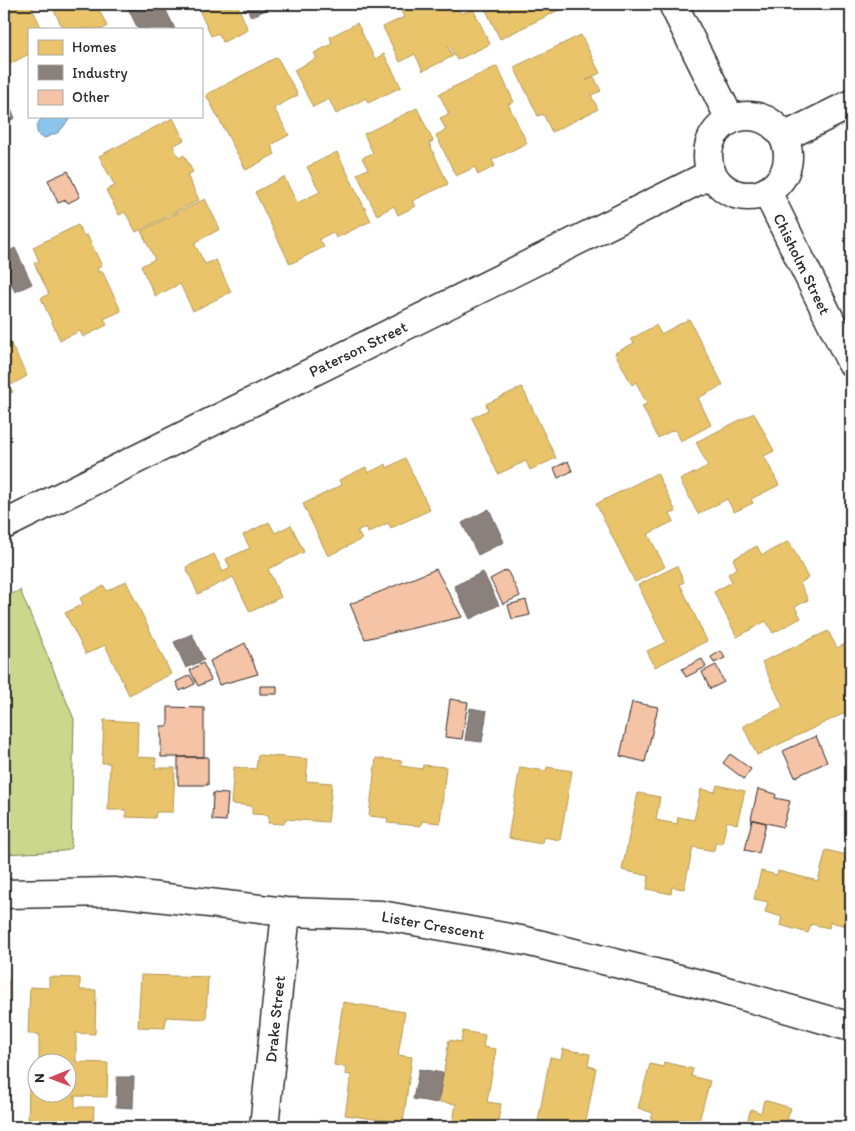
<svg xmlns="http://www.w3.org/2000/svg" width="855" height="1131" viewBox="0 0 855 1131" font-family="Itim,sans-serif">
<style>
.green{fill:#cbd78a;stroke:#7b815a}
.water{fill:#8cc5eb;stroke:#65879e}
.homes{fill:#e9c46a;stroke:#b09657}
.industry{fill:#8a817c;stroke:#6e6764}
.building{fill:#f5c3a6;stroke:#2b2b2b}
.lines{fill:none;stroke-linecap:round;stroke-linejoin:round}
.street-casing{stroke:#2b2b2b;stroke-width:31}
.street{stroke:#fff;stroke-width:28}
.labels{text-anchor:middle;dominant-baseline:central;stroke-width:5;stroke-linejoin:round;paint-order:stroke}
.street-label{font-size:16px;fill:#2b2b2b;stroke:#fff}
</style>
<rect width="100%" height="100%" fill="#fff"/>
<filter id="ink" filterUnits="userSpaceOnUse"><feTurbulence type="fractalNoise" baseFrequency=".02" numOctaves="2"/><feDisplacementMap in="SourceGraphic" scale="10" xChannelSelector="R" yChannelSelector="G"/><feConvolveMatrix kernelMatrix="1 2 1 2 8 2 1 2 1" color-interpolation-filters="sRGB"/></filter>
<g filter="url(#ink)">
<path class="green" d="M20 590 74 719 71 848 64 851 4 854V598Z"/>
<path class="water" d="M43 116H72L59 132 45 138 39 136C34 128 38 123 43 116Z"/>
<path class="homes" d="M4 4H30L42 29H29V54L4 67Z
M51 4H96L107 26 103 29H63Z
M209 4H237L248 30 223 42 218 33 211 36 200 12 211 7Z
M415 4H456L461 14 473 9 490 44 457 60 450 46 448 47 453 56 423 71 415 54 400 62 383 27 404 17 401 11Z
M483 4H566L567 6 500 39Z
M357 23 375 59 384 54 401 87 368 103 366 98 336 114 329 99 313 107 294 70 317 58 314 53 332 44 330 37Z
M581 35 600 73 586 80V81L594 77 601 91 591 95 598 109 552 132 543 114 538 116 514 67Z
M277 57 298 95 274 108 289 135 271 145 275 154 246 170 206 95Z
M497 66 514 102 508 104 527 143 492 160 495 166 478 175 475 167 456 176 436 135 446 130 440 118 449 114 439 94Z
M417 108 433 141 429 143 448 184 412 201 416 206 398 215 394 206 377 215 357 174 368 169 362 158 373 153 364 134Z
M173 118 184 140 173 146 179 158 184 155 193 172 187 175 199 200 136 232 125 212 119 215 106 190 115 186 99 156Z
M337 152 371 221 336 238 333 232 319 239 324 247 290 264 255 192 284 177 297 203 320 192 307 167Z
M205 199 220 229 194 243 205 264 216 260 231 292 193 311 180 284 155 296 141 266 155 259 141 231Z
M78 225 84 236 87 235 102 266 97 268 99 273 102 271 121 311 104 319 107 325 83 337 80 331 60 340 41 298 49 294 34 263 39 261 33 247Z
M689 319 723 385 698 398 711 425 681 441 675 429 658 438 642 406 647 404 636 382 632 385 615 353 634 343 631 339 656 325 661 334Z
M4 330 27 376 9 386 13 392 4 396Z
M522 387 556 458 530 470 526 461 498 474 472 418 488 410 486 404Z
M754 413 774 451 764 456 779 485 751 499 753 503 734 512 727 499 698 514 680 480 708 466 696 442Z
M405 458 430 510 391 528 388 523 368 533 366 527 357 531 362 539 328 556 303 504 342 485 339 480 366 467 368 473 386 464 387 468Z
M657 473 676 512 670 514 674 521 648 534 665 567 635 582 596 504Z
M269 522 275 533 291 525 304 552 268 569 281 597 250 612 233 577 198 594 186 567 214 554 223 572 230 568 226 559 250 548 243 535Z
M789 541 808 578 800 583 808 600 795 607 801 618 773 633 766 621 737 637 714 592 732 582 728 574 737 568 733 559 757 546 762 555Z
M677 566 684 582 680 584 707 641 655 667 647 651 666 642 638 585Z
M126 581 171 674 129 695 105 645 86 654 65 613 83 604 80 598 104 586 107 591Z
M828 631 837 648 851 641V681L848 683 851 689V710L757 755 743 726 783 707 762 662Z
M104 720 138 722 137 757 156 758 155 768H175L173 812H156L155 818 126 817V810H108L110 763H102Z
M851 747V770L843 752Z
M258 755 308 759 306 781 332 783 328 822 285 819 284 824 268 823 269 815 252 814V806L231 804 234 767 256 769Z
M376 758 402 761 401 766 422 769 423 765 446 767 440 823 422 821 421 826 387 823 388 818 369 816Z
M520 767 546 771 547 767 572 771 560 840 543 837 542 844 508 838Z
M717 785 745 791 737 824 727 821 722 844 715 843 714 851 693 847 684 889 672 887 671 894 647 889 649 876 622 870 638 793 660 797 656 820 677 824 678 817 694 820 701 789 715 792Z
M826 850 851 856 850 862H851V908L847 926 830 922 829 928 811 924 808 933 780 925 782 917 765 912 768 902 754 899 761 871 777 875 778 871 818 881Z
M141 975 208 977 206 1019 166 1017 165 1028 138 1027Z
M49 977 80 978V990H96L95 1034 76 1033V1062L108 1063 107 1097 75 1096V1107H94L93 1127H28L29 1082H38V1094H68V1064H39V1034H28L30 987 49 988Z
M4 980H9L7 1043H4Z
M343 1002 405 1012 398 1055 412 1057 403 1123 345 1115 351 1075 345 1074 346 1067 334 1065Z
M463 1031 485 1035 483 1047 496 1049 487 1102 501 1104 497 1127H452L456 1104 439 1102 449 1040 461 1042Z
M563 1049 590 1054 588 1066 596 1068 585 1127H537L550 1057 561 1059Z
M664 1062 693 1069 691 1076 710 1081 698 1124 681 1119 678 1127 651 1119 653 1113 638 1108 650 1064 663 1067Z
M764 1100 791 1108 787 1119 797 1122 796 1127H745L751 1109 761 1113Z"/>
<path class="industry" d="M131 4H163L175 29H138L127 6Z
M245 4H273L274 6 251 17Z
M4 95 15 118 4 124Z
M15 248 32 284 15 292 4 267V254Z
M489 509 504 542 478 555 462 523Z
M483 572 499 605 470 619 454 586Z
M192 634 204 660 186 668 174 642Z
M470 708 487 711 482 742 465 740Z
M419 1069 443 1073 438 1103 413 1099Z
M117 1077H134L133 1108 116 1107Z"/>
<path class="building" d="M68 171 80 197 68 203 66 200 58 203 48 180Z
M568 461 572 471 558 478 554 468Z
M436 569 462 617 365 639 350 604Z
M507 570 520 596 503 604 490 579Z
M526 600 530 615 512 619 508 605Z
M245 643 258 674 219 685 210 661Z
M721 651 725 658 714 663 711 657Z
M702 659 706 667 686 677 682 669Z
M203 663 211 680 198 686 190 670Z
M716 665 724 682 710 689 702 672Z
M190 675 195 684 180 691 176 682Z
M260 686H277V694H260Z
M450 699 468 702 462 739 445 737Z
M632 702 658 707 645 762 620 756Z
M168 707 204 708V757H161V726H168Z
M816 736 827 762 795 777 783 751Z
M730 754 751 769 744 779 723 763Z
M178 757H208V785H178Z
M758 789 776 794 775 798 790 801 783 827 751 819Z
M213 793 228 794 226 821 212 820Z
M752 820 766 823 759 853 745 850Z"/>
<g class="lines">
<defs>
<path id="street" d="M673 4 730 119
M708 156a40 40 0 1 1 80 0a40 40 0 1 1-80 0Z
M784 137 851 104
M767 192 851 362
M4 525 711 174
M4 894 114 892 286 912 381 915 526 941 712 987 851 1027
M264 1127 286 912"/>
</defs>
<use href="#street" class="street-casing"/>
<use href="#street" class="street"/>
</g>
</g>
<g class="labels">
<g class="street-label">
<text transform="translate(802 264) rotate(64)">Chisholm Street</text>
<text transform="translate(358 349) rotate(-26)">Paterson Street</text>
<text transform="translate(433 925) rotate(10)">Lister Crescent</text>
<text transform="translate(275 1019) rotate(-84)">Drake Street</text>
</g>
</g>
<rect width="855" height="1131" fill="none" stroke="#fff" stroke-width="20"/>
<rect x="10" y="10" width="835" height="1111" fill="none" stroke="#2b2b2b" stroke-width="2" filter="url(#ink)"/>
<rect x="28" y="28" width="175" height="90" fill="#ffffff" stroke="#aaaaaa"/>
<rect x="38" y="40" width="25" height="15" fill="#e9c46a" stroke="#aaaaaa"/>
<text x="72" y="52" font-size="15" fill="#2b2b2b">Homes</text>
<rect x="38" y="65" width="25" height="15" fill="#8a817c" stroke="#aaaaaa"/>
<text x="72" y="78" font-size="15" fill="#2b2b2b">Industry</text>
<rect x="38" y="90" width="25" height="15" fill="#f5c3a6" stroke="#aaaaaa"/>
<text x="72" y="102" font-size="15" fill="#2b2b2b">Other</text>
<g transform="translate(52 1078) rotate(269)"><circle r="24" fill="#ffffff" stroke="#aaaaaa"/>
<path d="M0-4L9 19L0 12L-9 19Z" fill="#d1495b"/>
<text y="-8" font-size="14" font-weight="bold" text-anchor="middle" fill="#2b2b2b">N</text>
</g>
</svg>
